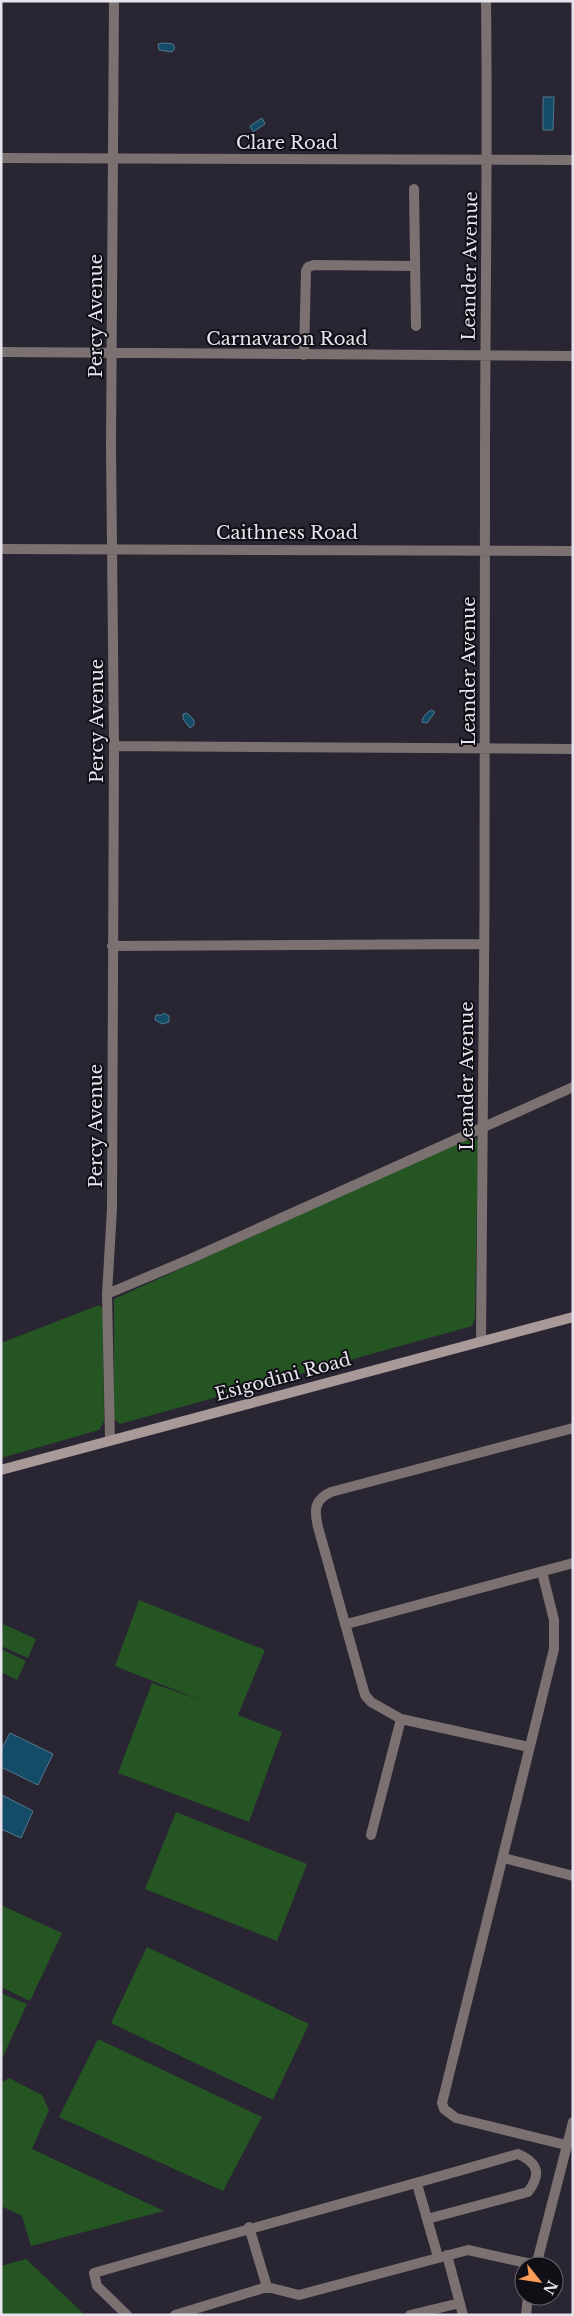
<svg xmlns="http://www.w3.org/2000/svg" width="574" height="2316" viewBox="0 0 574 2316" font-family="'Libre Baskerville',serif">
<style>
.green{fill:#245523}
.water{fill:#144b66;stroke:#53798f}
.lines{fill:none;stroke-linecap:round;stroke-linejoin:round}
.street{stroke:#7a7170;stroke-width:10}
.secondary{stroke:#a99a99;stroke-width:10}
.labels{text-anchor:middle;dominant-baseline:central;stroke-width:4;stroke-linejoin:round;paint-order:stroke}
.street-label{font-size:18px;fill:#e7e4ee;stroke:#110f16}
</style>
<rect width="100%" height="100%" fill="#292533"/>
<path class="green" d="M473 1136 478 1140 475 1318 472 1326 120 1424 114 1419V1299Z
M99 1305 103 1309 104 1421 99 1430 1 1458V1343Z
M139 1600 265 1650 238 1715 282 1732 249 1822 118 1773 152 1683 203 1701 115 1666Z
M3 1624 36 1639 28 1658 1 1646Z
M1 1649 26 1661 17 1680 1 1672Z
M176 1812 307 1864 277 1941 145 1889Z
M1 1905 62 1933 30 2001 1 1987Z
M147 1947 309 2024 273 2100 111 2023Z
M1 1993 27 2004 1 2061Z
M98 2039 262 2117 223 2191 59 2117Z
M9 2078 42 2095 49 2110 32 2149 164 2211 31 2246 22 2216 1 2206V2083Z
M26 2259 85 2315H1V2266Z"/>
<path class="water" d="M163 43 173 44 175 48 172 52 159 50 158 44Z
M543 97H554L553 130H543Z
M262 118 265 124 253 132 250 126Z
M432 710 435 712 427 723 422 722C422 717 428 711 432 710Z
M187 713 194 720V725L190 728 183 719V714Z
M164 1013 169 1016V1022L162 1024 155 1020 156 1015H162Z
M10 1733 53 1754 38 1785 1 1767V1750Z
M2 1795 33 1811 21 1838 1 1829Z"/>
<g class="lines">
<path class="street" d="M1 158 573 160
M414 189 416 326
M1 352 573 356
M304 355 306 271 308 267 314 265 415 266
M1 549 573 551
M114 746 573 749
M112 946 483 944
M107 1294 190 1259 573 1087
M481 1341C485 1052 485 762 485 473 485 315 488 158 486 1
M110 1440 107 1294 112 1209 114 746 111 447 114 1
M542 1572 554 1620V1649L442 2103 444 2109 456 2118 566 2145
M347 1624 573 1563
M529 1747 401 1719 371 1702 365 1695 318 1527C314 1510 314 1500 331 1492L573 1428
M371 1835 401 1719
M504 1858 573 1876
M417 2184 438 2257
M249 2227 267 2287
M447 2255 463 2315
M536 2266 573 2122
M127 2315 97 2286 94 2273C235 2232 377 2195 518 2154 539 2163 541 2175 528 2192L427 2219
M175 2315 267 2287 299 2295 468 2250 536 2265
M410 2315 460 2303
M526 2315 528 2296"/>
<path class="secondary" d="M1 1470 573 1317"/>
</g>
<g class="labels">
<g class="street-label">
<text x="287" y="143">Clare Road</text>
<text transform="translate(470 266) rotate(-89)">Leander Avenue</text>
<text transform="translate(96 316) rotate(-90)">Percy Avenue</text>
<text x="287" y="339">Carnavaron Road</text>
<text x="287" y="533">Caithness Road</text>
<text transform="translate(469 671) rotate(-90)">Leander Avenue</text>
<text transform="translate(97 721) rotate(-90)">Percy Avenue</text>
<text transform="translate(467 1076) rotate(-90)">Leander Avenue</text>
<text transform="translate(96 1126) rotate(-90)">Percy Avenue</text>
<text transform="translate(283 1377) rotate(-15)">Esigodini Road</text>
</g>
</g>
<rect width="574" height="2316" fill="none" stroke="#e7e4ee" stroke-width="5"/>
<g transform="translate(539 2281) rotate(120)"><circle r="24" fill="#110f16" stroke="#67646c"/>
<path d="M0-4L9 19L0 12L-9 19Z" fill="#fd9c56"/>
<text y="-8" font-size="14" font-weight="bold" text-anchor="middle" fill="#e7e4ee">N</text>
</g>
</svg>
